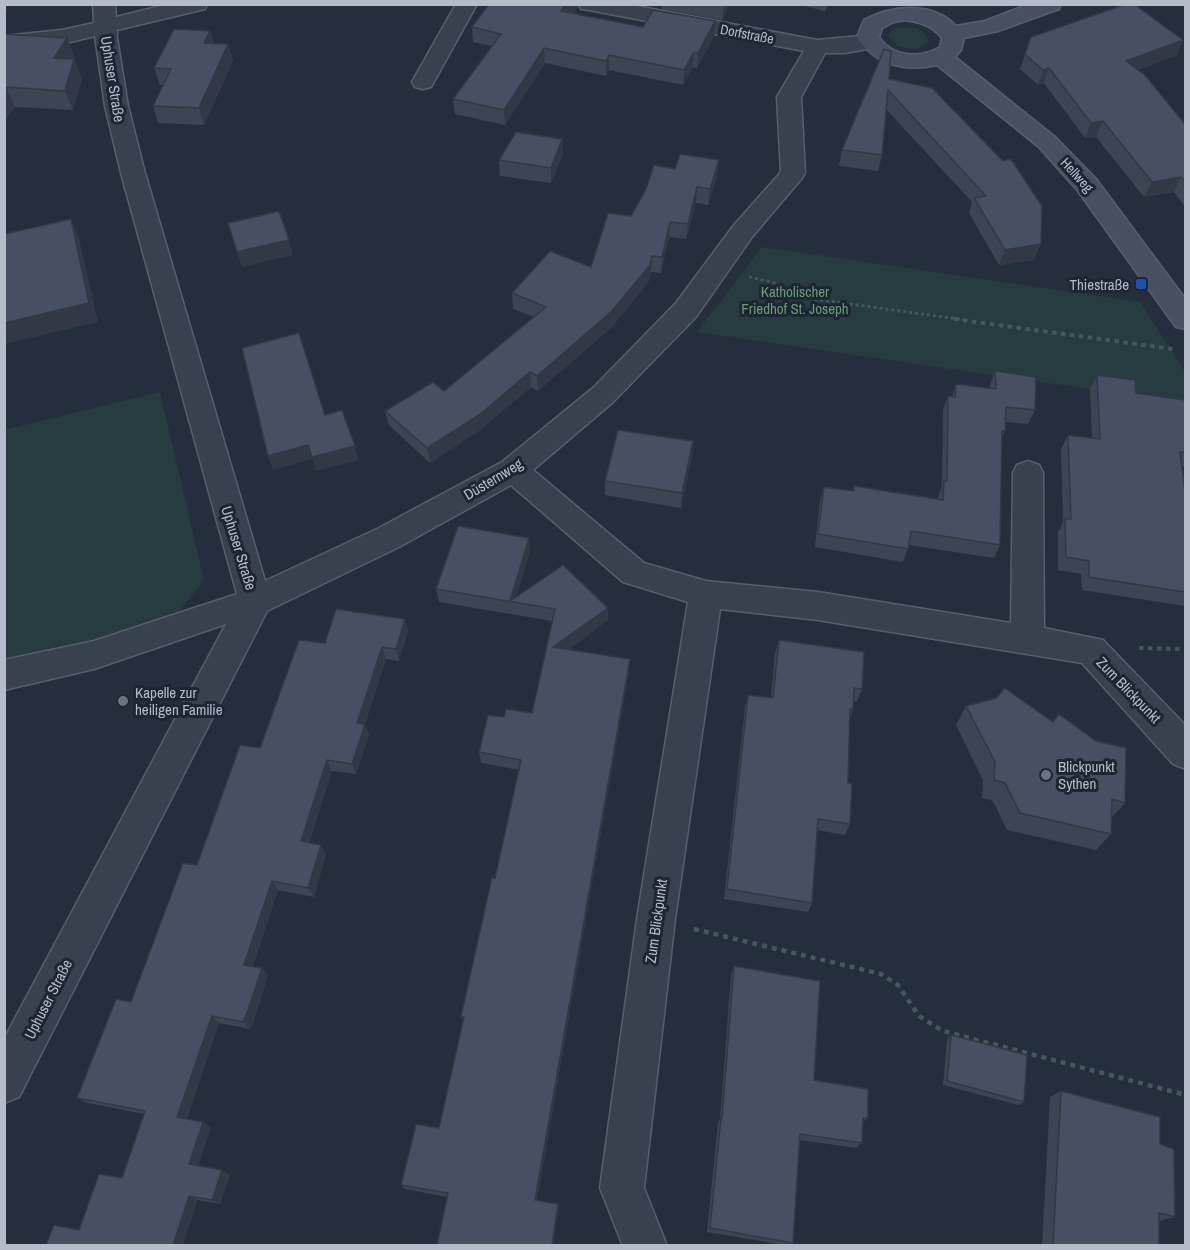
<svg xmlns="http://www.w3.org/2000/svg" width="1190" height="1250" viewBox="0 0 1190 1250" font-family="'Archivo Narrow',sans-serif">
<style>
.green{fill:#263c3f}
.lines{fill:none;stroke-linecap:round;stroke-linejoin:round}
.street-casing{stroke:#565f6c;stroke-width:3}
.secondary-casing{stroke:#565f6c;stroke-width:3}
.path-far2{stroke:#44595c;stroke-width:3;stroke-dasharray:3 3;stroke-linecap:butt}
.path-far1{stroke:#44595c;stroke-width:4;stroke-dasharray:4.5 4.5;stroke-linecap:butt}
.path{stroke:#44595c;stroke-width:4.5;stroke-dasharray:5 5;stroke-linecap:butt}
.street{fill:#38414e;fill-rule:evenodd}
.secondary{fill:#465061;fill-rule:evenodd}
.wall{fill:#3b4654}
.shaded-wall{fill:#303945}
.building{fill:#455162;stroke:#303945;stroke-width:1.5}
.transit-dot{fill:#1a4fb4;stroke:#1d2633;stroke-width:2}
.worship-dot{fill:#6b7280;stroke:#1d2633;stroke-width:2}
.labels{text-anchor:middle;dominant-baseline:central;stroke-width:6;stroke-linejoin:round;paint-order:stroke}
.far-street-label{font-size:14px;fill:#b4bcc9;stroke:#1d2633}
.street-label{font-size:15px;fill:#b4bcc9;stroke:#1d2633}
.poi-label{font-size:15px;fill:#b4bcc9;stroke:#1d2633;text-anchor:start}
.park-label{font-size:15px;fill:#6b9a76;stroke:#1d2633}
</style>
<rect width="100%" height="100%" fill="#242f3e"/>
<path class="green" d="M897 28C910 26 924 28 929 41L918 49 899 47 889 37V33Z
M762 247 1140 302 1185 372V403L697 332Z
M160 392 204 580 177 614 96 641 5 660 4 430Z"/>
<g class="lines">
<defs>
<path id="street" d="M93 4H115L116 17 169 4H207L205 9 117 30V38L128 106 145 173 265 581 377 529 502 462 593 388 676 303 734 225 781 172 777 97 804 51 589 10 581 9 579 4H626L817 40 870 35 878 37 881 42 878 47 845 53H825L801 97 805 173 802 178 752 237 696 317 613 402 533 470 644 563 706 581 818 592 1011 623 1013 473 1017 465 1028 461 1039 465 1043 473 1044 628 1103 640 1186 726V769L1173 764 1082 663 818 620 720 609 675 919 644 1188 667 1246H623L600 1188 637 919 688 602 623 582 511 485 399 547 267 611 19 1097 4 1103V1039L226 624 94 669 4 690V660L94 641 237 594 121 173 105 106 95 36 62 44 4 50V36L62 30 94 23Z
M456 4H477L431 87 423 89 415 87 412 82Z"/>
<path id="secondary" d="M1029 4H1061L1059 9 998 31 964 38 961 50 955 57 1055 137 1096 179 1186 300V329L1176 327 1078 191 1039 147 937 65C905 72 875 65 857 37L864 20C892 5 932 1 956 26L985 21ZM904 20C919 22 932 25 942 38L940 47C921 59 892 57 879 37L882 28 894 22Z"/>
</defs>
<use href="#street" class="street-casing"/>
<use href="#secondary" class="secondary-casing"/>
<path class="path-far2" d="M749 277 776 283 785 295 965 320"/>
<path class="path-far1" d="M954 319 1173 349
M1139 648 1186 649"/>
<path class="path" d="M694 929 881 974 898 985 919 1016 943 1031 1186 1095"/>
<use href="#street" class="street"/>
<use href="#secondary" class="secondary"/>
</g>
<path class="wall" d="M489 4H578V7L573 13 643 27 715 21 714 36 697 68 693 67 683 85 609 70 606 76 545 63 505 125 455 114 453 99 492 46 473 42 472 27Z
M662 4H730L722 20 662 9Z
M796 4H829L825 11Z
M210 31 214 44H228L233 61 204 125 158 123 153 106 163 85H160L154 68Z
M4 34 75 58 74 59 82 79 73 110 15 107 4 121Z
M1031 37 1183 40 1177 55 1138 70 1185 124V207L1174 192 1144 197 1096 137 1085 138 1044 83 1038 85 1020 69Z
M889 79 932 88 1034 260 999 265 969 213 972 202 886 109 882 155 878 171 839 166 842 150Z
M562 139 563 154 551 183 500 176 499 160Z
M717 176 708 205 696 203 686 239 669 237 661 273 651 272 649 281 612 327 538 391 531 387 480 430 430 463 389 425 385 411 444 391 534 317 513 309 512 293 591 267 631 216Z
M995 371 1035 410 1028 424 1005 422V431L1002 437 1000 545 994 558 909 545 903 562 815 547 820 500 824 487 852 491 854 486 938 499 939 494 942 486 943 410 948 396 952 397 956 384 990 389V385Z
M1097 375 1136 393 1185 400V467H1182L1185 492V606L1082 590 1081 574 1058 570V532L1063 522 1061 449 1068 435 1092 438 1090 389Z
M692 456 681 508 605 495V481Z
M529 538 530 551 516 597 608 608V620L568 650 629 671 537 1200 558 1204 559 1208 447 1197 405 1189 401 1185 439 1128 463 1021 461 1016 495 878 519 770 481 763 479 752 504 717 532 713 552 621 439 602 436 589Z
M408 631 399 661 386 659 365 724 369 735 356 774 332 771 309 843 326 854 314 897 278 890 253 966 268 975 254 1020 250 1029 219 1023 187 1119 211 1127 198 1166 230 1175 220 1204 198 1200 79 1230 122 1178 144 1114 88 1103 77 1098 131 1002 197 865 260 748 325 643Z
M779 640 862 689 857 701H853V709L850 717 848 783 850 824 845 835 817 830 812 903 808 912 724 899 745 707 748 695 771 698 775 653Z
M966 706 1125 803 1112 817 1111 834 1096 850 1007 830 993 801 982 798 983 780 956 725Z
M734 966 814 1080 868 1118 863 1122 862 1143 856 1148 800 1140 793 1243 789 1245H784L707 1232 718 1123 720 1119 731 975Z
M951 1035 1024 1102 1019 1105 943 1085 947 1039Z
M1061 1091 1160 1144 1175 1217 1159 1221V1245H1042L1050 1097Z"/>
<path class="shaded-wall" d="M4 4H9L4 22Z
M566 4H578V7L561 25V11Z
M724 4H730L722 20Z
M715 21 714 36 697 68 698 53Z
M210 31 215 48 204 43Z
M67 38 75 58 62 77 54 58Z
M1183 40 1177 55 1120 76 1126 61Z
M228 44 233 61 204 125 199 108Z
M544 48 545 63 505 125 504 110Z
M694 52 693 67 683 85 684 70Z
M609 55V70L606 76V61Z
M74 59 82 79 73 110 65 91Z
M1049 68 1044 83 1038 85 1043 70Z
M6 87 15 107 4 121V90Z
M1103 121 1096 137 1085 138 1091 123Z
M562 139 563 154 551 183V168Z
M719 160 717 176 708 205 710 189Z
M1181 177 1174 192 1144 197 1152 182Z
M697 187 696 203 686 239 688 224Z
M71 219 79 238 98 322 4 344V323Z
M670 222 669 237 661 273 662 257Z
M289 240 293 255 242 267 237 252Z
M1041 244 1034 260 999 265 1005 250Z
M652 256 651 272 649 281 612 327 538 391 537 376Z
M530 372 531 387 480 430 430 463 427 448Z
M693 441 692 456 681 508 682 493Z
M308 445 312 459 273 470 268 456Z
M355 446 358 460 316 471 312 457Z
M529 538 530 551 515 602 510 601Z
M608 608V620L554 660 553 647Z
M405 619 408 631 399 661 396 649Z
M382 647 386 659 361 734 357 723Z
M630 659 629 671 536 1204 535 1200Z
M365 724 369 735 356 774 352 764Z
M327 760 332 771 306 851 301 841Z
M321 845 326 854 314 897 308 888Z
M272 881 278 890 251 972 244 965Z
M262 968 268 975 254 1020 250 1029 243 1022Z
M212 1016 219 1023 186 1122 177 1117Z
M203 1122 211 1127 197 1168 189 1164Z
M222 1170 230 1175 220 1204 212 1200Z
M189 1196 198 1200 183 1245H173Z
M558 1204 559 1208 553 1245H552Z"/>
<path class="building" d="M489 4H566L561 11 643 27 653 10 715 21 698 53 694 52 684 70 609 55 606 61 544 48 504 110 453 99 501 34 472 27Z
M1126 4H1134L1183 40 1126 61 1145 75 1185 124V182L1181 177 1152 182 1103 121 1091 123 1049 68 1043 70 1025 54 1031 37Z
M174 29 210 31 204 43 228 44 199 108 153 106 171 69 154 68Z
M4 34 67 38 54 58 74 59 65 91 6 87 4 90Z
M884 49 891 51 889 79 932 88 1003 161 1011 159 1042 206 1041 244 1005 250 974 198 986 196 888 90 882 155 842 150Z
M516 132 562 139 551 168 499 160Z
M680 154 719 160 710 189 697 187 688 224 670 222 662 257 652 256 650 265 612 311 537 376 530 372 479 415 427 448 385 411 433 382 444 391 546 307 512 293 550 251 591 267 608 213 631 216 646 189 654 165 675 169Z
M279 211 289 240 237 252 228 223Z
M71 219 89 303 4 323V234Z
M299 333 325 415 342 410 355 446 312 457 308 445 268 456 242 348Z
M995 371 1036 377 1035 410 1006 407 1005 431H1002L1000 545 911 531 908 549 818 534 824 487 854 491V486L943 500 944 481H947L948 396 955 397 956 384 996 389Z
M1097 375 1135 380 1136 393 1185 400V452H1180L1185 492V592L1089 577V561L1066 557 1065 519H1071L1068 435 1100 439Z
M618 430 693 441 682 493 605 481Z
M458 526 529 538 510 601 563 565 608 608 553 647 630 659 535 1200 558 1204 552 1245H437L448 1193 401 1185 416 1124 439 1128 464 1017 461 1016 492 877 495 878 521 760 479 752 488 715 504 717 506 709 532 713 555 609 436 589Z
M336 609 405 619 396 649 382 647 357 723 365 724 352 764 327 760 301 841 321 845 308 888 272 881 244 965 262 968 247 1013 243 1022 212 1016 177 1117 203 1122 189 1164 222 1170 212 1200 189 1196 173 1245H46L54 1225 79 1230 99 1174 122 1178 145 1111 77 1098 116 999 131 1002 183 863 197 865 240 745 260 748 299 640 325 643Z
M779 640 864 652 862 689 854 688 853 709H850L848 783H852L850 824 818 819 812 903 727 889 748 695 773 698Z
M1005 688 1053 722 1059 714 1096 741 1126 748 1125 803 1112 799 1111 834 1020 813 1005 783 994 780 995 762 966 706 996 698Z
M734 966 820 981 814 1080 868 1089V1118H863L862 1143 800 1134 793 1243 710 1228 721 1118H722Z
M951 1035 1027 1055 1024 1102 947 1081Z
M1061 1091 1160 1117V1144L1174 1149 1175 1217 1159 1213V1245H1053Z"/>
<rect class="transit-dot" x="1135" y="278" width="12" height="12" rx="3"/>
<g class="worship-dot">
<circle cx="123" cy="701" r="6"/>
<circle cx="1046" cy="775" r="6"/>
</g>
<g class="labels">
<g class="far-street-label">
<text transform="translate(747 34) rotate(11)">Dorfstraße</text>
<text transform="translate(1077 175) rotate(48)">Hellweg</text>
</g>
<g class="street-label">
<text transform="translate(113 79) rotate(81)">Uphuser Straße</text>
<text transform="translate(493 479) rotate(-31)">Düsternweg</text>
<text transform="translate(239 548) rotate(73)">Uphuser Straße</text>
<text transform="translate(1129 690) rotate(46)">Zum Blickpunkt</text>
<text transform="translate(656 921) rotate(-82)">Zum Blickpunkt</text>
<text transform="translate(48 999) rotate(-63)">Uphuser Straße</text>
</g>
<g class="poi-label">
<text x="1129" y="284" text-anchor="end">Thiestraße</text>
<text x="135" y="692">Kapelle zur<tspan x="135" dy="17">heiligen Familie</tspan></text>
<text x="1058" y="766">Blickpunkt<tspan x="1058" dy="17">Sythen</tspan></text>
</g>
<g class="park-label">
<text x="795" y="291">Katholischer<tspan x="795" dy="17">Friedhof St. Joseph</tspan></text>
</g>
</g>
<rect width="1190" height="1250" fill="none" stroke="#b4bcc9" stroke-width="12"/>
</svg>
